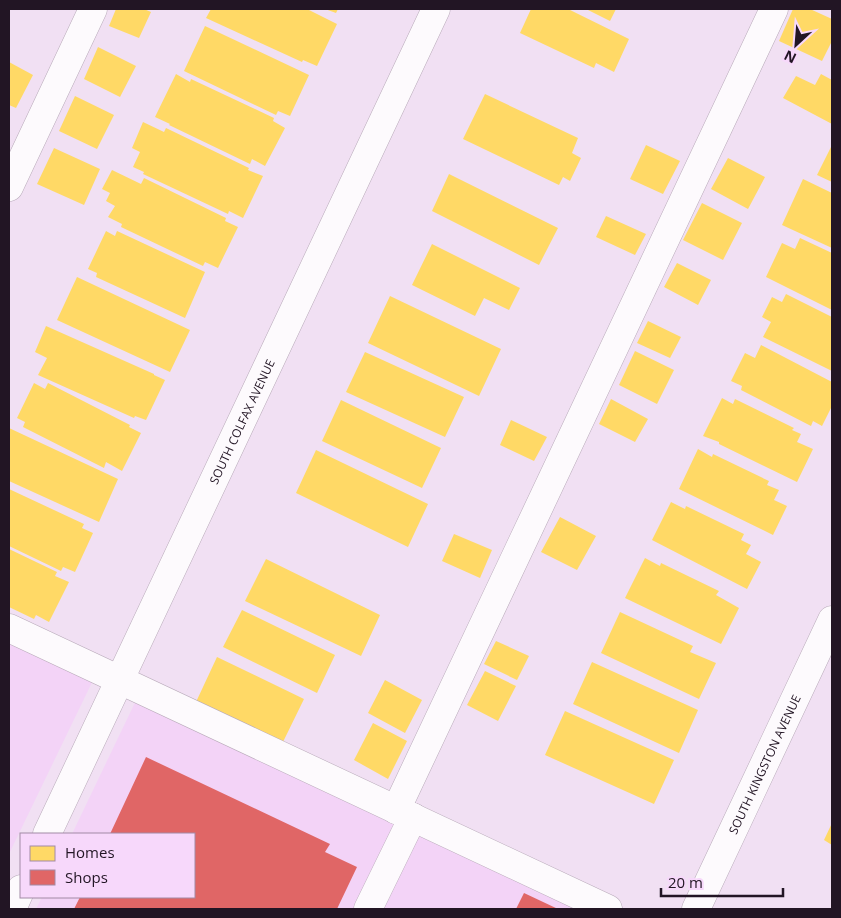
<svg xmlns="http://www.w3.org/2000/svg" width="841" height="918" viewBox="0 0 841 918" font-family="'Open Sans',sans-serif">
<style>
.built{fill:#f3d3f7}
.homes{fill:#ffd966}
.shops{fill:#e06666}
.lines{fill:none;stroke-linecap:round;stroke-linejoin:round}
.minor-casing{stroke:#b9abba;stroke-width:29}
.minor{stroke:#fdfafd;stroke-width:28}
.labels{text-anchor:middle;dominant-baseline:central;stroke-width:5;stroke-linejoin:round;paint-order:stroke}
.street-label{font-size:12px;fill:#221524;stroke:#f7d8fb}
</style>
<rect width="100%" height="100%" fill="#f1e0f3"/>
<path class="built" d="M9 628 98 670 9 854Z
M141 690 608 909H36L42 897H194V834H72Z"/>
<path class="homes" d="M116 9H144L151 12 139 38 109 26Z
M211 9H307L337 24 317 66 303 60 302 62 206 18Z
M325 9H338L336 13Z
M531 9H568L629 39 614 72 596 63 594 68 520 33Z
M586 9H616L610 21Z
M793 9H810L832 19V41L822 61 779 41Z
M205 26 309 75 290 116 278 111 276 115 184 71Z
M98 47 136 66 120 97 84 79Z
M9 62 33 75 16 108 9 105Z
M176 74 190 82 191 79 274 118 273 121 285 128 265 166 252 159 250 164 169 125 170 124 155 117Z
M821 74 832 80V124L783 98 796 76 815 85Z
M485 94 578 138 572 153 581 158 570 181 563 177 559 185 463 139Z
M75 96 114 115 97 149 59 131Z
M143 122 164 132 166 128 249 168 248 170 263 176 243 218 229 211 228 214 143 174 144 172 133 167 140 152 132 148Z
M646 145 680 161 663 194 630 179Z
M832 145V182L817 175Z
M54 148 100 169 84 205 37 184Z
M728 158 765 177 748 209 711 189Z
M112 170 141 184 144 178 226 218 225 221 238 227 218 268 205 262 203 266 121 227 122 224 108 217 115 206 106 201 110 193 102 189Z
M449 174 558 228 539 265 432 211Z
M803 179 832 193V248L782 225Z
M702 203 742 223 723 260 683 240Z
M606 216 646 234 635 255 596 237Z
M106 231 115 236 117 231 205 272 185 318 96 277 97 273 88 269Z
M800 238 832 253V310L766 277 782 243 795 249Z
M432 244 520 288 509 310 484 298 475 316 412 285Z
M677 263 711 280 698 305 664 287Z
M77 277 190 330 170 372 57 320Z
M786 294 832 317V371L763 337 771 322 762 317 772 297 782 302Z
M390 296 501 349 479 396 368 343Z
M648 321 681 337 670 358 637 343Z
M46 326 154 374V375L165 380 146 420 135 416 134 418 38 375 47 358 35 352Z
M761 345 832 382V406L822 426 813 421 811 426 741 390 742 386 731 381 745 353 755 358Z
M635 351 674 370 657 404 619 385Z
M365 352 464 397 445 437 346 392Z
M34 383 45 389 48 383 130 425 129 427 141 433 122 471 106 462 104 468 23 427 25 422 17 418Z
M722 398 733 404 735 399 794 428 792 430 801 434 797 442 813 449 797 482 719 444V442L703 436Z
M611 399 648 419 635 442 599 424Z
M341 400 441 448 422 488 322 441Z
M511 420 547 437 534 461 500 445Z
M9 428 118 479 99 522 9 481Z
M698 449 712 457 713 454 769 481 767 485 779 490 774 500 787 506 773 535 679 489Z
M316 450 428 504 408 547 296 493Z
M9 489 84 524 82 528 93 533 75 572 63 567 61 571 9 546Z
M671 502 685 509 686 506 744 534 741 540 751 545 746 554 761 562 747 589 652 540Z
M560 517 596 536 577 570 541 552Z
M454 534 492 550 480 578 442 561Z
M9 549 57 572 55 576 69 582 49 622 36 615 34 619 9 607Z
M645 558 660 566 661 563 719 591 716 595 739 608 721 644 625 598Z
M266 559 380 615 361 656 245 601Z
M242 610 335 655 317 693 223 647Z
M620 612 693 646 690 652 716 663 699 699 601 653Z
M496 641 529 656 517 680 484 664Z
M217 657 304 699 282 744 196 702Z
M592 662 698 710 679 753 573 704Z
M485 671 516 686 498 721 467 705Z
M385 680 422 700 405 733 368 713Z
M565 711 674 760 654 804 545 755Z
M373 723 407 741 388 779 354 760Z
M832 823V845L824 840Z"/>
<path class="shops" d="M146 757 330 844 325 852 357 867 337 909H74L80 897H194V834H110Z
M524 893 558 909H516Z"/>
<g class="lines">
<defs>
<g id="minor">
<path d="M9 187 93 9"/>
<path d="M9 628 608 909"/>
<path d="M396 810 774 9"/>
<path id="s1" d="M47 834 436 9"/>
<path d="M12 909 21 889"/>
<path d="M368 909 413 817"/>
<path id="s2" d="M696 909 832 620"/>
</g>
</defs>
<use href="#minor" class="minor-casing"/>
<use href="#minor" class="minor"/>
</g>
<g class="labels">
<g class="street-label">
<text stroke="none"><textPath href="#s1" startOffset="456">SOUTH COLFAX AVENUE</textPath></text>
<text stroke="none"><textPath href="#s2" startOffset="160">SOUTH KINGSTON AVENUE</textPath></text>
</g>
</g>
<rect width="841" height="918" fill="none" stroke="#221524" stroke-width="20"/>
<rect x="20" y="833" width="175" height="65" fill="#f7d8fb" stroke="#a28aa5"/>
<rect x="30" y="846" width="25" height="15" fill="#ffd966" stroke="#a28aa5"/>
<text x="65" y="858" font-size="15" fill="#221524">Homes</text>
<rect x="30" y="870" width="25" height="15" fill="#e06666" stroke="#a28aa5"/>
<text x="65" y="883" font-size="15" fill="#221524">Shops</text>
<g transform="translate(796 45) rotate(206)" stroke="#f7d8fb" stroke-width="4" paint-order="stroke">
<path d="M0-4L9 19L0 12L-9 19Z" fill="#221524"/>
<text y="-8" font-size="14" font-weight="bold" text-anchor="middle" fill="#221524">N</text>
</g>
<path d="M661 888v8h122v-8" fill="none" stroke="#221524" stroke-width="2.5"/>
<text x="668" y="888" font-size="15" fill="#221524" stroke="#f7d8fb" stroke-width="4" paint-order="stroke">20 m</text>
</svg>
